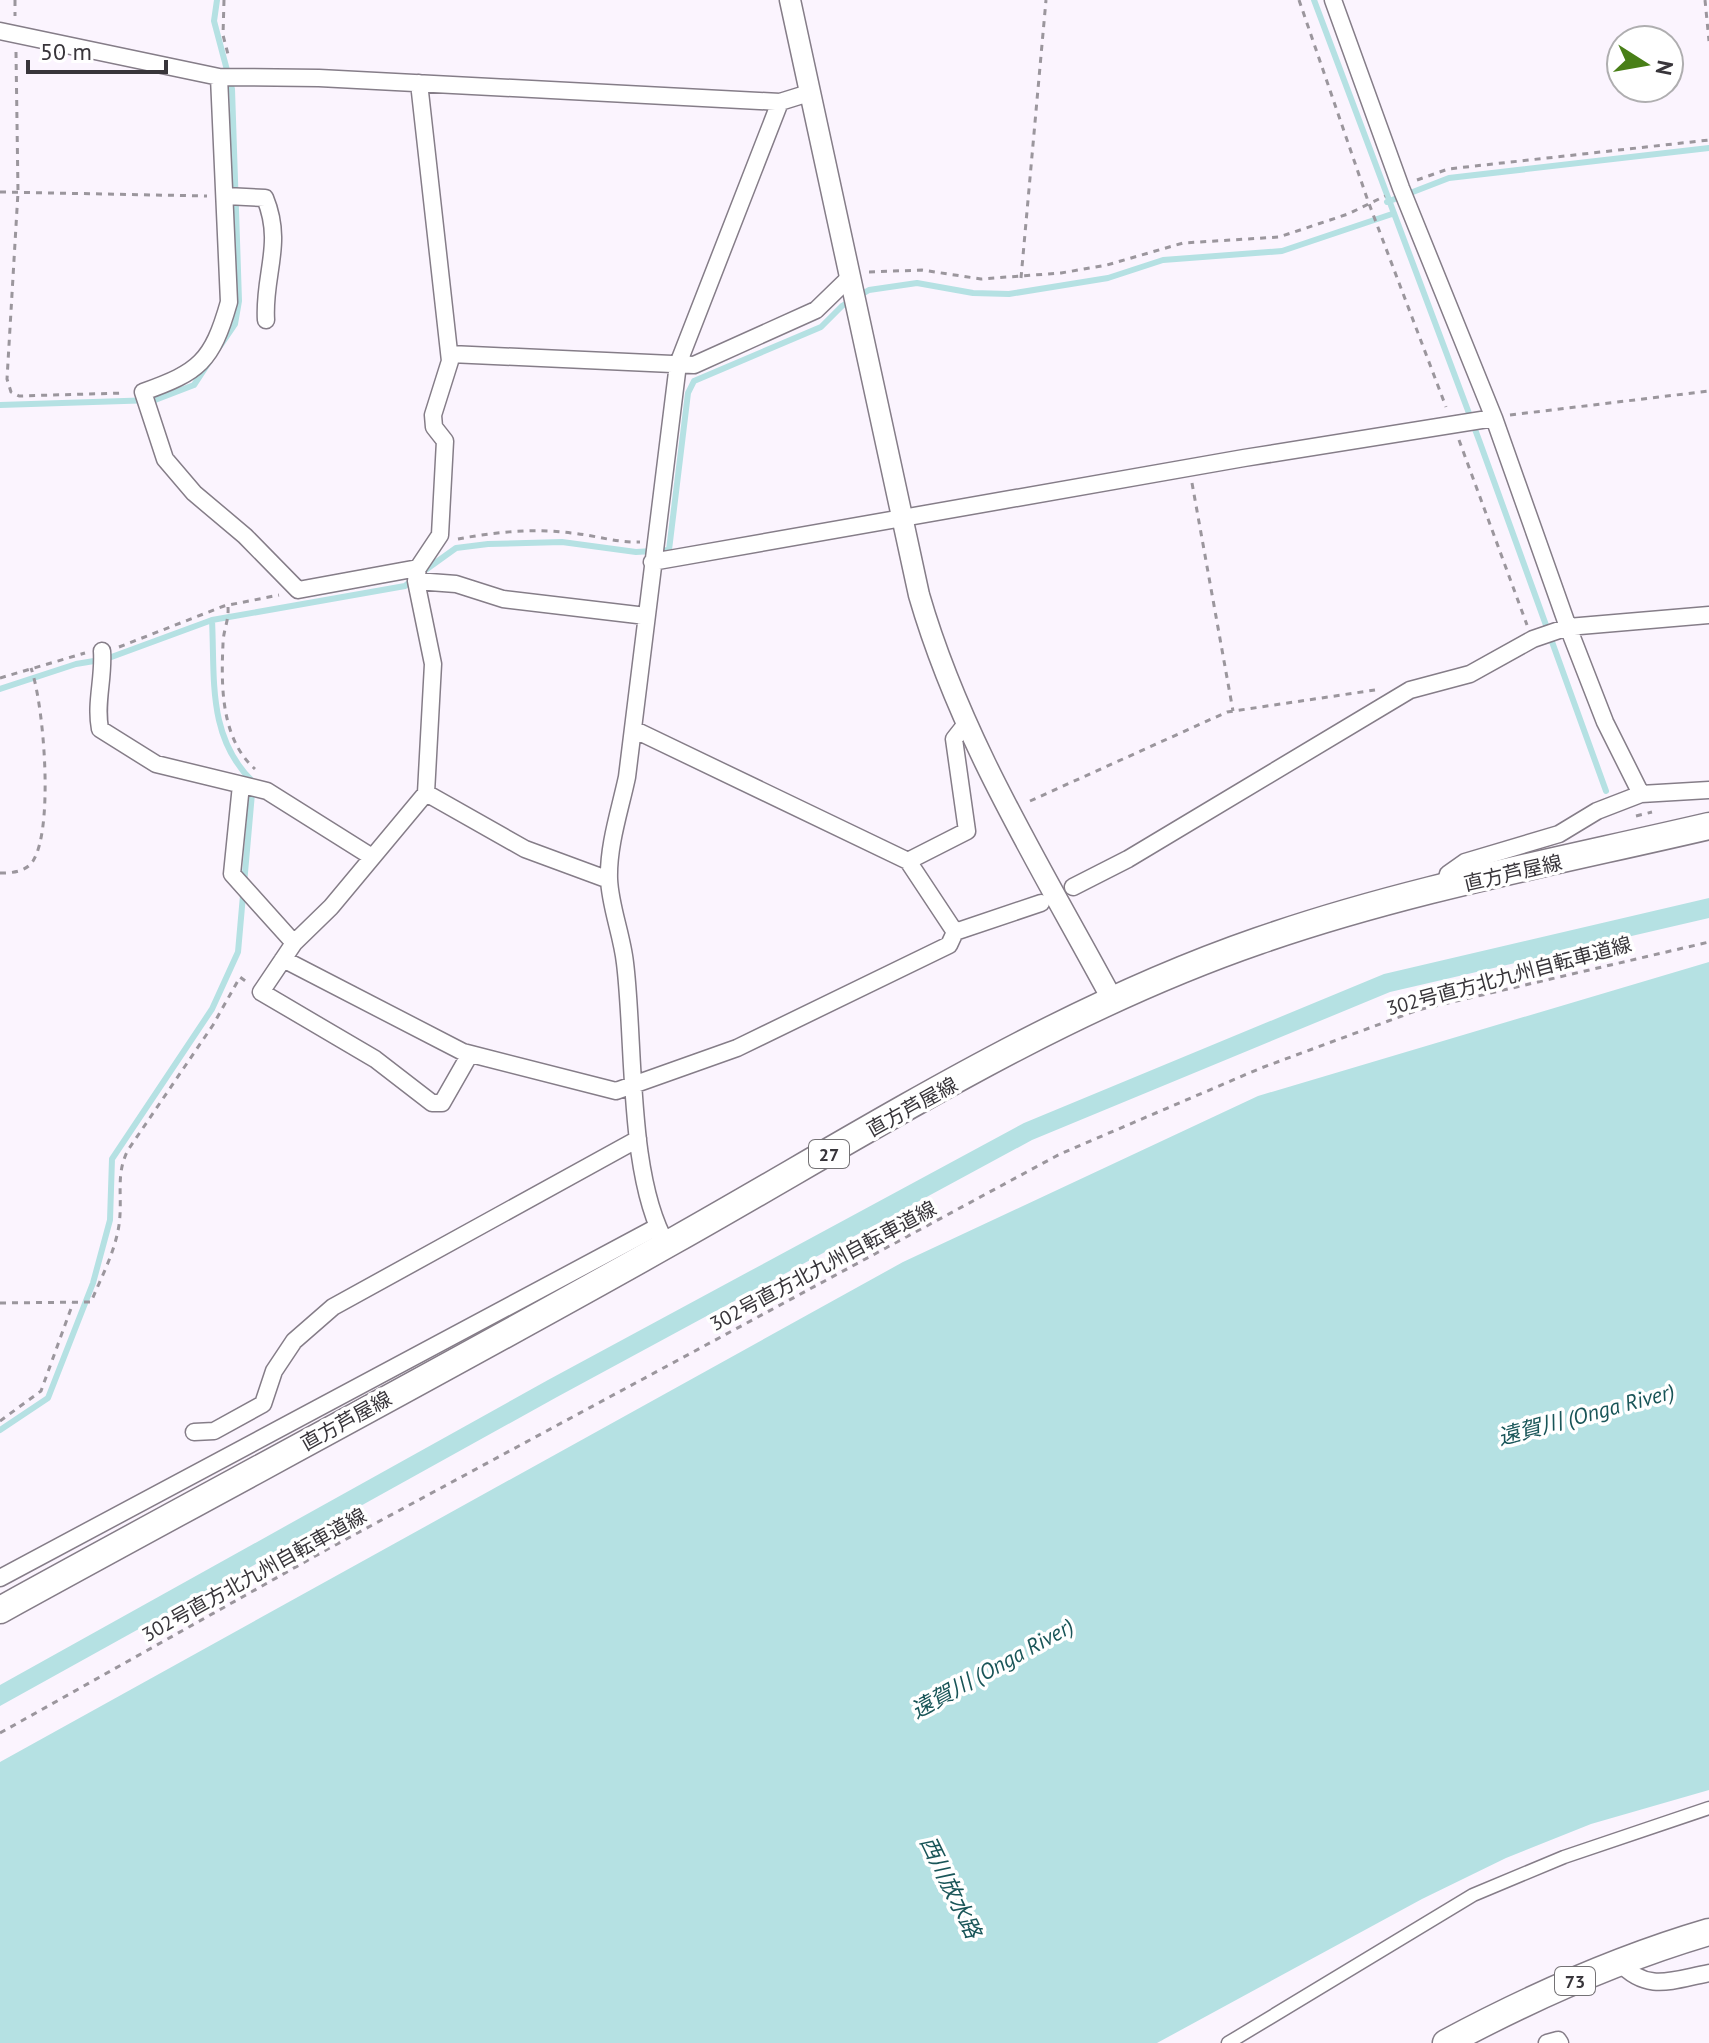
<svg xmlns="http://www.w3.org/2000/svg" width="1709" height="2043" viewBox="0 0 1709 2043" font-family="'PT Sans','Noto Sans JP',sans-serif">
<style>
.water{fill:#b5e1e3}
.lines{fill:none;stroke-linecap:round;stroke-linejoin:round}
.stream{stroke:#b5e1e3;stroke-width:6}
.pedestrian-casing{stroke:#857d88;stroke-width:15}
.minor-casing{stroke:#857d88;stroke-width:19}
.tertiary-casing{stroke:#857d88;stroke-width:23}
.primary-casing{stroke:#857d88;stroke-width:29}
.path{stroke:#9b969d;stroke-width:3;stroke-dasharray:6 6;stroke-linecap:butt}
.pedestrian{stroke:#fff;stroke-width:12}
.minor{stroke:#fff;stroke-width:16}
.tertiary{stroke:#fff;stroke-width:20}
.primary{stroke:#fff;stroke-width:26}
.labels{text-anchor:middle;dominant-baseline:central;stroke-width:7;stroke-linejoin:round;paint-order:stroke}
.shield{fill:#fff;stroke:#747275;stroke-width:2}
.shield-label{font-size:18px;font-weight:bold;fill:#38353a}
.street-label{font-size:20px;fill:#38353a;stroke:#fff}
.water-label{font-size:22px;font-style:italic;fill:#195558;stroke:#fff}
</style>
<rect width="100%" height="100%" fill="#fbf4fe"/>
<path class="water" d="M1709 898V918L1390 992 1032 1140 557 1397 0 1706V1685L548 1380 1024 1123 1384 974Z
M1709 962V1790L1591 1824 1506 1858 1422 1899 1157 2043H0V1762L903 1262 1258 1096Z"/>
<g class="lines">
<path class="stream" d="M217 0 214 21 232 89 239 301 235 324 220 346
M1314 0 1479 440 1606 791
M1387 202 1449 178 1709 148
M0 405 155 400 194 385 209 362
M424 571 456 548 488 544 562 542 636 552 669 550 688 393 694 381 821 327 842 306 869 290 917 283 973 293 1009 294 1108 278 1163 260 1282 251 1392 214
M0 689 76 664 106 659 212 620 405 586 412 580
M0 1430 48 1398 93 1283 110 1220 112 1159 212 1009 238 952 253 782C207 737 215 679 212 620"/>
<defs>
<path id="pedestrian" d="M1228 2043 1473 1895 1564 1857 1709 1808"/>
<path id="minor" d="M1333 0 1401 188 1494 418 1568 627 1605 722 1641 794 1709 790
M0 31 219 77 319 78 780 102 809 93
M219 77 229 302C212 362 199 372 143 392L165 459 194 493 245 536 298 590 418 568 416 581 433 664 426 793 525 849 609 880
M226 196 265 198C284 244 263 275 266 320
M450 354 694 365 816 310 850 277
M652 562 1244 458 1494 418
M418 568 440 535 445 441 434 427 433 415 450 361 419 83
M416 581 456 584 503 599 646 616
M102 651C104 678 95 703 100 729L156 764 267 791 372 857
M633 729 908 861 955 932
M241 785 232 874 294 943
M426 793 331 907 294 943 261 992 375 1059 432 1103H442L470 1054
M908 861 967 831 954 739 965 725
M1073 887 1128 859 1410 690 1470 674 1533 639 1568 627 1709 615
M1444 889 1448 874 1465 862 1559 834 1597 811 1641 794
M283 959 463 1052 616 1091 737 1048 949 945 955 932 1041 903
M667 1245C627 1177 635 1043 625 963 622 935 610 906 609 879 608 845 620 810 627 777L678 364 780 102
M194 1432 214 1431 263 1404 274 1371 294 1341 333 1307 638 1139
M0 1578 657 1227
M1619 1962C1647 1993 1672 1980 1709 1973
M1547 2043 1558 2040 1560 2043"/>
<path id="tertiary" d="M790 0 919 595C961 740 1041 867 1112 999"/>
<path id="primary" d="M0 1610C225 1486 452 1366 675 1240 865 1133 1052 1012 1258 941 1404 890 1559 861 1709 826
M1446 2043C1530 1998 1617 1959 1709 1932"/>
</defs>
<use href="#pedestrian" class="pedestrian-casing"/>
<use href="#minor" class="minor-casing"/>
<use href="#tertiary" class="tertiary-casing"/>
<use href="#primary" class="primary-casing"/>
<path class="path" d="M15 0V16
M224 0 223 35 229 58
M1299 0 1368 201 1446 407
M1705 0 1709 41
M16 52 18 192 7 379 11 392 19 396 125 393
M1417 180 1448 169 1709 140
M0 192 207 196
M869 272 922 270 981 279 1061 273 1107 265 1183 243 1279 237 1348 214 1385 196
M1021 278 1046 0
M1510 415 1709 391
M1459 440 1527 625
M1192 483 1233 711
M458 539C494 532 535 528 571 533 595 535 616 543 640 542
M228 607C229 621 223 631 223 644 221 686 221 739 255 769
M119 647 224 606 279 595
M0 678 85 653
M1030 801 1227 712 1375 690
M1636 816 1652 812
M0 873C12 873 26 872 33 861 54 828 44 705 31 668
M0 1303 91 1302C101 1278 115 1252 119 1225 123 1197 115 1175 128 1150L213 1025 240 977 248 983
M0 1421 41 1391 73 1303
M0 1733 326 1550 1060 1154 1261 1068 1418 1010 1709 942"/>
<use href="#pedestrian" class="pedestrian"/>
<use href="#minor" class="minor"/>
<use href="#tertiary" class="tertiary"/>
<use href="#primary" class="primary"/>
</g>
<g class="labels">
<g class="shield">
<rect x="809" y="1140" width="40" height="28" rx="6"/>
<rect x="1555" y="1967" width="40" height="28" rx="6"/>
</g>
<g class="shield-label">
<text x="829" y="1154">27</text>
<text x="1575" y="1981">73</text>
</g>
<g class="street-label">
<text transform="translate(1513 873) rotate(-13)">直方芦屋線</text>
<text transform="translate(1509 976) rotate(-15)">302号直方北九州自転車道線</text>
<text transform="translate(912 1107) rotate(-29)">直方芦屋線</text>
<text transform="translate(823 1266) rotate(-28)">302号直方北九州自転車道線</text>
<text transform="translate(346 1421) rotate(-29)">直方芦屋線</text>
<text transform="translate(254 1575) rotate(-29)">302号直方北九州自転車道線</text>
</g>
<g class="water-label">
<text transform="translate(1586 1414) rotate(-15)">遠賀川 (Onga River)</text>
<text transform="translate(992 1668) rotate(-29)">遠賀川 (Onga River)</text>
<text transform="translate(951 1887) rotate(64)">西川放水路</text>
</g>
</g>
<g transform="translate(1645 64) rotate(101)"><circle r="38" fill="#ffffff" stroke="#afaeb0" stroke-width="2"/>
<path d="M0-6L14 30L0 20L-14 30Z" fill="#487f17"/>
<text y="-12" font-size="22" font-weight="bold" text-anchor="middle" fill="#38353a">N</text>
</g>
<path d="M28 60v12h138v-12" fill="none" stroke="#38353a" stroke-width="4"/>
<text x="40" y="60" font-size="24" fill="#38353a" stroke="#ffffff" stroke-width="6" paint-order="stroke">50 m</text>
</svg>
